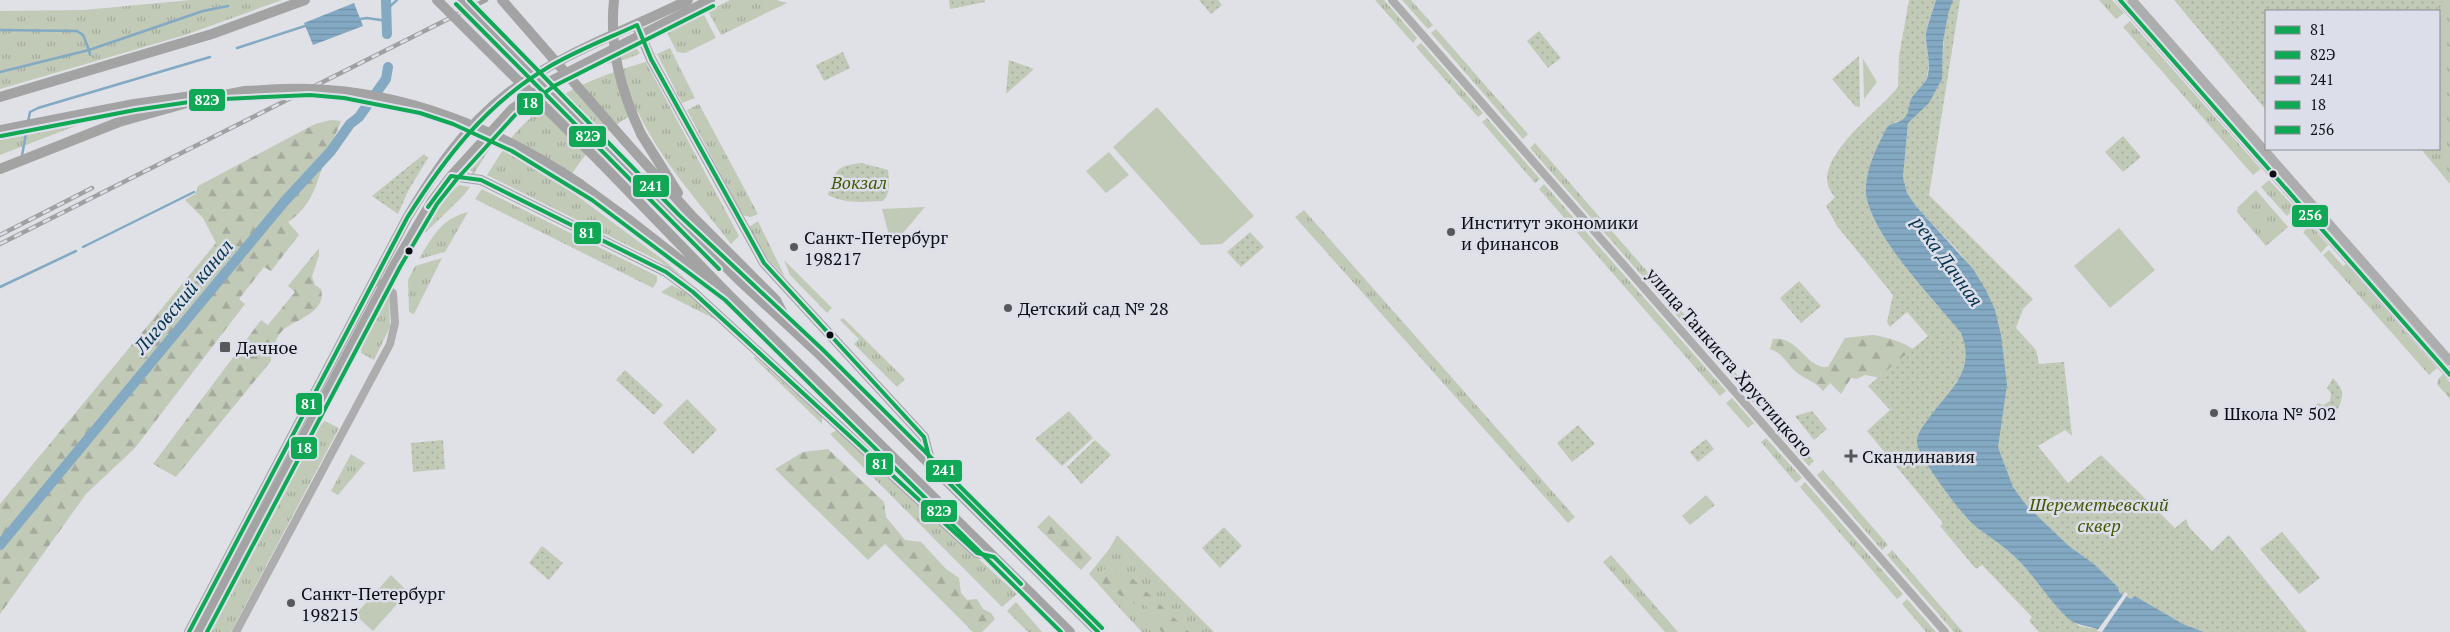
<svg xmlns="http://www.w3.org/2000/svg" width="2450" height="632" viewBox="0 0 2450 632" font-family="'PT Serif',serif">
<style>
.grass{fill:url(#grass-tufts)}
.forest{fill:url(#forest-firs)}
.park{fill:url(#park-dots)}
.pitch{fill:#c1c9b7}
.water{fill:url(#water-rules)}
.pier{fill:#e0e1e6}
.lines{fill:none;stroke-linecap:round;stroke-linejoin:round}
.stream{stroke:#83a9c3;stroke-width:2.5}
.canal{stroke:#83a9c3;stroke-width:10}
.minor{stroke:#aeadad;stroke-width:8}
.tertiary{stroke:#aeadad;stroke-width:9}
.secondary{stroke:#a4a3a3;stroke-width:10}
.rail-casing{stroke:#a1a0a1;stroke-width:4.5}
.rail{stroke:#dcdfea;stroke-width:2.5;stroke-dasharray:8;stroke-linecap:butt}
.secondary-bridge{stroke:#a4a3a3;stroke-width:10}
.bus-1-casing{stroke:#dcdfea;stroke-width:8}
.bus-2-casing{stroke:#dcdfea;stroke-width:8}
.bus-3-casing{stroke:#dcdfea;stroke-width:8}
.bus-4-casing{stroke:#dcdfea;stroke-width:8}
.bus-5-casing{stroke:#dcdfea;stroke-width:8}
.bus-1{stroke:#10a855;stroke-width:4}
.bus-2{stroke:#10a855;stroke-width:4}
.bus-3{stroke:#10a855;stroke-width:4}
.bus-4{stroke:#10a855;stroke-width:4}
.bus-5{stroke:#10a855;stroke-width:4}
.bus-dot{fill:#0d0e12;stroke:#dcdfea;stroke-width:2}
.poi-dot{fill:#57585c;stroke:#dcdfea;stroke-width:2}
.labels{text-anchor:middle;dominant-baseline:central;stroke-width:5;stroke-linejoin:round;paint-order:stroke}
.park-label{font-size:18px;font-style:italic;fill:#425800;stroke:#dcdfea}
.poi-label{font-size:18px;fill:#0d0e12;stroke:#dcdfea;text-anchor:start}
.street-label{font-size:18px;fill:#0d0e12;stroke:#dcdfea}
.water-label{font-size:19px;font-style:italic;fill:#03324b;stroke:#dcdfea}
.line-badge{stroke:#dcdfea;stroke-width:2}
.badge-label{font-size:14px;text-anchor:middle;font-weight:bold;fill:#fff}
</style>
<defs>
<pattern id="grass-tufts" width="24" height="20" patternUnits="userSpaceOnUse" patternTransform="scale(1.25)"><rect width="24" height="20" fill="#c1c9b7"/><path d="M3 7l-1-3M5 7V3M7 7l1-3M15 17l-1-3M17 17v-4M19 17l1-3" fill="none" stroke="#a5ab9c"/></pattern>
<pattern id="forest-firs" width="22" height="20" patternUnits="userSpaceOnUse" patternTransform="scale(1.25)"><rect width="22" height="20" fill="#c1c9b7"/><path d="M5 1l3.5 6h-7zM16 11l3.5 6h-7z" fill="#a5ab9c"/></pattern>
<pattern id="park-dots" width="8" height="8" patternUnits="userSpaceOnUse" patternTransform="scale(1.25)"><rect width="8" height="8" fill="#c1c9b7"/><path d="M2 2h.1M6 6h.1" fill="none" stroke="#a5ab9c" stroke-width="1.8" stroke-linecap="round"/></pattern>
<pattern id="water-rules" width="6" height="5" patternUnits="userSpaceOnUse" patternTransform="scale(1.25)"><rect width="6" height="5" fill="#83a9c3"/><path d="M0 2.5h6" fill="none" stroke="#7090a6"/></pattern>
</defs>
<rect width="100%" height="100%" fill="#e0e1e6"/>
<path class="grass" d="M191 0H282L185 35 0 89V11L84 10Z
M730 0H776L787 3 721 35 708 11Z
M1375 0H1384L1417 38 1413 43Z
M1402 0H1411L1433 25 1428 29Z
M2099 0H2112L2124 13 2116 19Z
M2446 0H2450V184L2421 149H2439V11H2430Z
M703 13 716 38 685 53 677 52 666 31Z
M2130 21 2261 169 2253 175 2123 27Z
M1436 29 1528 134 1523 139 1431 33Z
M1421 43 1483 113 1478 117 1416 47Z
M631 47 636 48 640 53C627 61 611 62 597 67 536 92 505 119 473 176L470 166 472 161 526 103 545 90Z
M670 48 695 98 682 103 657 54Z
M646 62 739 236 731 244C698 201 662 162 638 112 605 127 583 156 564 186L666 262 690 283 659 261 487 175C496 162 503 148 513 136 546 96 597 76 646 62Z
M699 104 758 214 751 217 742 215 687 110Z
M1487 118 1540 179 1535 183 1482 122Z
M78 125 0 155V140Z
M1535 143 1728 364 1723 368 1530 148Z
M2269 180 2295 208 2287 216 2261 187Z
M1544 184 1726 391 1720 396 1539 189Z
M459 185 470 187 462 197 426 232H424L441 201Z
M482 189 657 276V281L653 288 475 199Z
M2256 190 2288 227 2266 246 2237 212 2238 207Z
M1304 210 1575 517 1568 523 1295 217Z
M468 212 445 252 419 259C432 237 442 218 468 212Z
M758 221 785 277 762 253 749 227Z
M2311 225 2328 245 2321 253 2303 232Z
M2329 250 2343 266 2346 264 2437 368 2429 375 2323 255Z
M442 258 414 314 409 312 408 280 415 266Z
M784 260 832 308 827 313 790 275Z
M672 285 689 294 717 320 661 292Z
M389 296 390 327 374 360 361 353 362 341 385 297Z
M843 318 905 379 897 387 854 344 859 339 840 320Z
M755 357 822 417V424L754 358Z
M1733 370 1778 420 1772 425 1729 374Z
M2443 374 2450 383V399L2437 384 2438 379Z
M1732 398 1754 423 1748 428 1726 403Z
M325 421 339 428 231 632H208L316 429Z
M1782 425 1814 461 1809 466 1776 430Z
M837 430 1017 594 1002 607 830 434Z
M1766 438 1802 478 1796 483 1761 442Z
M351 454 365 463 338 495 331 491Z
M1823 470 1888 545 1882 550 1817 475Z
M1805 482 1903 594 1897 599 1800 487Z
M1706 495 1715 505 1690 525 1682 516Z
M1117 535 1214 632H1142C1123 613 1107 593 1089 574L1110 548Z
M1892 550 1963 632H1954L1887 555Z
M1611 555 1678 632H1665L1603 562Z
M1907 599 1936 632H1926L1902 604Z
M1016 602 1042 632H1028L1007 611Z"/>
<path class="forest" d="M331 120 341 121C336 135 328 150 323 164 316 188 310 207 288 222L299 235 271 271 264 267 239 299 245 304 135 448 86 494 0 614V504L216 243 203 218 185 200 195 194 198 186 315 124Z
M319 248V255L312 277 315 285 321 289C327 311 298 319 284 329 276 336 271 351 271 361L176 477 153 464 261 320 268 325 295 292 288 286Z
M1872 335C1884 336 1905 342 1915 351L1893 412 1882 378 1865 375 1857 379 1851 378 1841 394 1830 383 1823 391C1816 381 1803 379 1794 370 1785 361 1782 353 1770 349L1773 339C1799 335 1805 369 1828 367L1845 338Z
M828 449 884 502 886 517 905 540 921 542 946 569 959 578 961 593 967 600 977 599 983 609 991 613 995 619 982 632H973L885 544 868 560 775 469 803 452Z
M1049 515 1092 558 1081 570 1037 527Z
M1110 565 1124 578 1133 579 1189 632H1162L1155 625 1152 613 1145 605 1132 603 1102 583 1101 572Z"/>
<path class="park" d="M949 0H985V2L950 9Z
M1199 0H1218L1222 5 1211 14Z
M1909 0H1936C1933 11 1927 22 1926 34 1925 48 1931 62 1927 76 1923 91 1902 99 1913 116 1961 80 1931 46 1953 0H1960L1929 195 2033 299 2023 309 2016 328 2036 350 2039 364 2064 362 2072 436 2065 430 2038 446 2068 483 2101 455 2175 528 2186 519 2189 527 2212 551 2229 535 2307 632H2204L2183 624 2135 596 2131 599 2118 591V587L2094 564 2069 546 2027 506 2013 487 1998 447 1986 290 1960 253 1916 206 1907 193 1903 177 1908 123C1896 117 1887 126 1882 137 1873 158 1864 180 1868 203 1876 238 1923 284 1945 312 1953 322 1962 332 1966 344 1971 357 1965 373 1956 382L1922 455 1966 517 2006 547 2079 626 2089 628 2095 627 2103 632H2039L2029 621 2032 617 1982 565 1976 569 1940 526 1943 523 1867 431 1890 410 1868 386 1928 336 1907 312 1890 327 1887 322 1893 295 1837 226 1826 206 1835 197C1803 164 1879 112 1898 87L1899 56Z
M2174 0H2446L2430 11H2266V110Z
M1539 31 1561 58 1548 68 1527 41Z
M843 52 850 68 824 81 816 65Z
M1859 56 1860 107 1855 106 1832 79Z
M1009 60 1034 69 1006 94Z
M2123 136 2141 157 2123 172 2105 152Z
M424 154 428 158 408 191 398 214 372 196Z
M862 163 888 170C889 181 891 193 883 201 864 202 845 204 828 195 835 170 835 166 862 163Z
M1250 232 1264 247 1241 267 1227 252Z
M1799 281 1821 306 1801 323 1780 298Z
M625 370 663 405 654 415 616 380Z
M2333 378C2337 383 2341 386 2342 392 2343 405 2332 422 2318 420 2314 419 2310 417 2306 416L2318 403 2323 405 2330 401 2331 393 2327 388Z
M687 399 717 430 693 454 663 423Z
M1069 411 1093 438 1062 466 1035 439Z
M1812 411 1827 429 1814 440 1795 416Z
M1578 425 1595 444 1572 462 1557 443Z
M1706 439 1714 449 1698 462 1690 452Z
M443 440 445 469 413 472 411 443Z
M1095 440 1111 455 1081 484 1067 467Z
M1224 527 1242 546 1220 568 1202 548Z
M2282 532 2320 578 2299 594 2260 549Z
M542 546 563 563 549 580 529 563Z"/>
<path class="pitch" d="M1863 59 1877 82 1864 99Z
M1157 107 1254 216 1222 244 1201 245 1113 147Z
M1109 152 1129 175 1106 193 1086 171Z
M925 207 892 246 882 209Z
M2119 228 2155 270 2110 308 2074 266Z
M391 575 408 592 373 631 355 615Z"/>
<path class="water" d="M1936 0H1953L1948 14 1943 42 1942 79 1929 103 1908 123 1903 177 1907 193 1916 206 1973 269 1986 290 1995 310 2001 335 2007 385 1998 447 2013 487 2027 506 2069 546 2094 564 2118 587 2119 592 2131 599 2135 596 2183 624 2204 632H2103C2092 625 2083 628 2070 620 2051 603 2037 579 2018 560 2005 546 1989 537 1974 525 1963 516 1916 454 1917 442 1917 433 1924 425 1929 418 1949 390 1977 371 1961 333 1935 300 1870 235 1866 193 1865 173 1874 153 1883 135 1890 120 1892 126 1902 120 1910 115 1908 106 1911 99 1915 92 1923 86 1927 78 1932 64 1925 48 1926 33 1928 22 1933 11 1936 0Z
M354 3 363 26 313 45 304 23Z"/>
<path class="pier" d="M2125 592 2128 594 2102 632 2097 631Z"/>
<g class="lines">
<path class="stream" d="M387 9 397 0
M360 19 367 18 387 21
M0 30 77 31 83 35 89 50 0 72
M237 48 305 26
M90 55 89 50 203 11 228 6
M28 122 30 112 38 108 210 57
M22 156 27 127
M83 247 194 192
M0 287 76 251"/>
<path class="canal" d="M386 0 387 34
M0 545 284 202 331 151 350 124 359 117 386 79 388 67"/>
<path class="minor" d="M1392 0 1945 632
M236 632 390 344 395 323 393 293 379 283"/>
<path class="tertiary" d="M2120 0 2450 375
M2132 0 2450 361"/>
<path class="secondary" d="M638 29 651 59 764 263 924 437 931 464
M0 97 212 34 305 0
M0 130 134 104 192 96
M641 134 678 193
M625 141 693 217 776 300 787 321
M612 154 740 281 818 353 1098 632
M600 162 729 295 1070 632
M0 169 119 122 198 100 245 91
M451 176 481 180 666 272 693 292 977 553 994 557
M580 184 628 219 709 282
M189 632 407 218C434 173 465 126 507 94 561 53 628 30 688 0
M200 632 395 264 432 201 451 176 512 109 551 81 710 0"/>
<defs>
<path id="rail" d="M0 235 92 188
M0 244 486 0"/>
</defs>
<use href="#rail" class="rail-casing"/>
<use href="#rail" class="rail"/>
<path class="secondary-bridge" d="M437 0 600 162
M460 0 612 154
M502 0 625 141
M614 0C609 48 621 91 641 134
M245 91C266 90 288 88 310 89 407 92 500 130 580 184"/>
<defs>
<path id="bus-1" d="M428 207 451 176 481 180 666 272 693 292 977 553 994 557 1021 584
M189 632 407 218C444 159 486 104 547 68 575 51 607 39 637 25L651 59 764 263 924 437 931 465 1098 632"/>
<path id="bus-2" d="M456 4 719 269
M1 136 135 110 203 100 310 95 344 98 420 113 453 124 512 151 592 200 725 300 1061 632"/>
<path id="bus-3" d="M469 0 679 215 822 349 1102 628"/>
<path id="bus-4" d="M207 632 400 267 437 204 456 180 516 114 554 86 713 6"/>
<path id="bus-5" d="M2120 0 2450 375"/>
</defs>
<use href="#bus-1" class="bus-1-casing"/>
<use href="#bus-2" class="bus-2-casing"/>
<use href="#bus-3" class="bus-3-casing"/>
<use href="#bus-4" class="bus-4-casing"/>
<use href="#bus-5" class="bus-5-casing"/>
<use href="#bus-1" class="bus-1"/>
<use href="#bus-2" class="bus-2"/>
<use href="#bus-3" class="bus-3"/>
<use href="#bus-4" class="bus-4"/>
<use href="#bus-5" class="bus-5"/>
</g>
<g class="bus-dot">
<circle cx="2273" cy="174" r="4.5"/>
<circle cx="409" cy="251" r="4.5"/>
<circle cx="830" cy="335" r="4.5"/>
</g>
<g class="poi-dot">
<circle cx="1451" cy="232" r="5"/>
<circle cx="794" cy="247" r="5"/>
<circle cx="1008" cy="308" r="5"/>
<rect x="219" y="341" width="12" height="12" rx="2.5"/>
<circle cx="2214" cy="413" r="5"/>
<path d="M1848.5 448.5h5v5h5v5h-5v5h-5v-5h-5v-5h5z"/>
<circle cx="291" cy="603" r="5"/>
</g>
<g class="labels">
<g class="park-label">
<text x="859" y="182">Вокзал</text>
<text x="2099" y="504">Шереметьевский<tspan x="2099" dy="21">сквер</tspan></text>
</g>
<g class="poi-label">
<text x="1461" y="222">Институт экономики<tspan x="1461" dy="21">и финансов</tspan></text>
<text x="804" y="237">Санкт-Петербург<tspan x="804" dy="21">198217</tspan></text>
<text x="1018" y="308">Детский сад № 28</text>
<text x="236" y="347">Дачное</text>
<text x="2224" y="413">Школа № 502</text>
<text x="1862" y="456">Скандинавия</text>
<text x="301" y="593">Санкт-Петербург<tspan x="301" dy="21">198215</tspan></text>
</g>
<g class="street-label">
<text transform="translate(1730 362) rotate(49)">улица Танкиста Хрустицкого</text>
</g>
<g class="water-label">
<text transform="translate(1948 261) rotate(54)">река Дачная</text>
<text transform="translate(183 296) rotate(-50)">Лиговский канал</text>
</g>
</g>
<g class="line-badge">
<rect x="188" y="88" width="38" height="24" rx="5" fill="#10a855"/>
<rect x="516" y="92" width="28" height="24" rx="5" fill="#10a855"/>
<rect x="568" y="125" width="39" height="23" rx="5" fill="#10a855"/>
<rect x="632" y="174" width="38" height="24" rx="5" fill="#10a855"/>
<rect x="2291" y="204" width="38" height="24" rx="5" fill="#10a855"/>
<rect x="573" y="221" width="29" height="24" rx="5" fill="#10a855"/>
<rect x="295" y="392" width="28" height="24" rx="5" fill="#10a855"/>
<rect x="290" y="436" width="28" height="24" rx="5" fill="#10a855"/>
<rect x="865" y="452" width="29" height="24" rx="5" fill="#10a855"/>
<rect x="925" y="459" width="38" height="24" rx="5" fill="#10a855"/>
<rect x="920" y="499" width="38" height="24" rx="5" fill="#10a855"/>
</g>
<g class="badge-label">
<text x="207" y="105">82Э</text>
<text x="530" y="108">18</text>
<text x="588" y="141">82Э</text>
<text x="651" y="191">241</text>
<text x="2310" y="220">256</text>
<text x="587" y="238">81</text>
<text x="309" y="409">81</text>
<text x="304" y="453">18</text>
<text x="880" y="469">81</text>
<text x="944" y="475">241</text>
<text x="939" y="516">82Э</text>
</g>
<rect x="2265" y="10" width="175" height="140" fill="#dcdfea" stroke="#898b94"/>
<rect x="2275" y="26" width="25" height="8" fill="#10a855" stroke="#898b94"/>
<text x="2310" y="35" font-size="15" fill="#0d0e12">81</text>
<rect x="2275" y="51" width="25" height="8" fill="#10a855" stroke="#898b94"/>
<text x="2310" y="60" font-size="15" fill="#0d0e12">82Э</text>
<rect x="2275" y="76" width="25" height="8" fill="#10a855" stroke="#898b94"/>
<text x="2310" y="85" font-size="15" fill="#0d0e12">241</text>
<rect x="2275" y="101" width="25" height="8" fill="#10a855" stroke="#898b94"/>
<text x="2310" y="110" font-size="15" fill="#0d0e12">18</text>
<rect x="2275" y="126" width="25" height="8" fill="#10a855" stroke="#898b94"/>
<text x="2310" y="135" font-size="15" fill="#0d0e12">256</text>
</svg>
